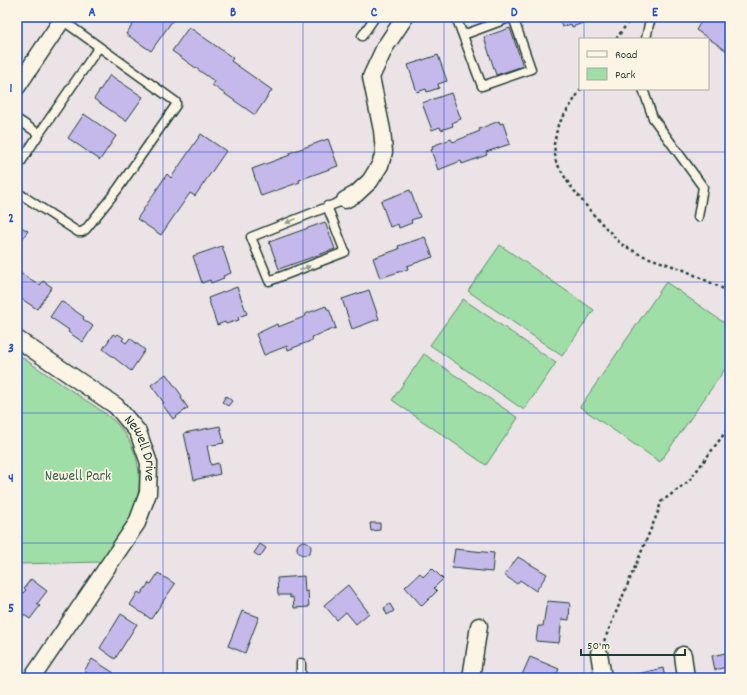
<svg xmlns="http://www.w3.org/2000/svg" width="747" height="695" viewBox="0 0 747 695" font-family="Dekko,sans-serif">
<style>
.green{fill:#9fdea6;stroke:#5f8e6d}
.building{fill:#c5b9eb;stroke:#1f3d34}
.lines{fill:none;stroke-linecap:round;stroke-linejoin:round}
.lane-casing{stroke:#1f3d34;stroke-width:11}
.street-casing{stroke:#1f3d34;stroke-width:19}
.path{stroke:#1f3d34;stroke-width:2.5;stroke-dasharray:3 3;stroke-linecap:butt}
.lane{stroke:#fcf5e5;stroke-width:8}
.street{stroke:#fcf5e5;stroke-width:16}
.oneway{fill:#8e998c}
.grid{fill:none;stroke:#1d4ed8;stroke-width:1;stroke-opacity:0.55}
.labels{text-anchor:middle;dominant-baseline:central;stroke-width:3.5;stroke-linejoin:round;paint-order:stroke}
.street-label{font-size:15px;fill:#1f3d34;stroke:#fcf5e5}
.park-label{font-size:15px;fill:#395d4b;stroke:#fcf5e5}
.neatline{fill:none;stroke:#1d4ed8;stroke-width:1.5}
.grid-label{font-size:13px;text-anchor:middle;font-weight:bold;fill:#1d4ed8}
</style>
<rect width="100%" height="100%" fill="#ece3e7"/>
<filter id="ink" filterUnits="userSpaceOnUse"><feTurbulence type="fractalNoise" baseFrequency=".025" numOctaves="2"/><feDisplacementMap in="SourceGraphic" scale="8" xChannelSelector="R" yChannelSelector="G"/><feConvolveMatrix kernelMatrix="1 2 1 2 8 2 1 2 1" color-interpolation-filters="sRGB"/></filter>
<g filter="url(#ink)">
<path class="green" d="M500 245 594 310 562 356 468 291Z
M666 282 730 327V362L660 462 580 407Z
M463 299 556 363 524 410 430 345Z
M17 354C36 367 55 380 75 393 89 403 104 411 116 423 137 444 145 477 135 505 129 526 113 544 100 562L17 564Z
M424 354 518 418 486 465 392 400Z"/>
<path class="building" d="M138 17H175L151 51 126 34Z
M558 17H591L582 21 583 23 572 27 571 24 562 27Z
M704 17H730V53L696 30Z
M189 27 233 58 231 61 272 90 255 115 212 85 214 81 172 51Z
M510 28 523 66 496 75 484 37Z
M438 55 447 81 438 84 439 88 427 92 426 89 417 92 408 65Z
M110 75 143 97 126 121 94 99Z
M451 93 461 119 452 123 453 126 441 130 440 127 432 130 422 103Z
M84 114 116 136 100 160 68 138Z
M499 121 500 124 503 123 510 144 486 152 487 155 462 164 461 161 438 170 431 150 433 149 432 146 451 139 453 142 480 131 479 129Z
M201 134 226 151 195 196 190 193 161 235 137 219 167 174 171 178Z
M328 139 338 166 299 180 300 182 261 196 252 169 290 155 289 153Z
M410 190 420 217 411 220 412 223 399 228 398 224 390 227 381 201Z
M325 222 335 249 279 269 269 242Z
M21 227 28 231 21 241 17 238V233Z
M425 237 433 257 407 266 408 269 380 278 373 258 399 249 398 246Z
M222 246 231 273 223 276 224 278 211 283 210 280 202 283 193 256Z
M17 271 40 285 43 281 52 287 37 309 17 296Z
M237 287 247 314 238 317 239 320 226 324 225 322 217 325 208 298Z
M369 290 379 319 352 329 342 299Z
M61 301 84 317 83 319 93 326 83 342 68 332 69 330 50 317Z
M326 306 327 309H329L336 328 312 337 313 340 288 350 287 346 264 355 256 334 277 324 278 327 306 316 305 314Z
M113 334 116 336 118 334 124 338 122 340 126 343 130 338 145 350 131 371 103 349Z
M166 374 182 396 181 398 188 408 173 419 162 404 164 403 151 385Z
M226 396 232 401 228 406 222 402Z
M220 426 224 443 207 446 211 465 218 463 220 474 194 480 184 433Z
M370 523H380V530L371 531Z
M297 548a7 7 0 1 1 14 0a7 7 0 1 1-14 0Z
M260 544 266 548 260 557 254 553Z
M455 549 494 553 492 572 452 568Z
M518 557 547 574 536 591 520 580 517 584 504 575Z
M432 568 443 579 434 588 437 591 422 606 405 587 420 573 423 577Z
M158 573 175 584 151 619 130 605 138 592 141 594 149 583 151 584Z
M304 576 305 592 308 591 309 607 294 608 293 597 290 598V595H278L277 578Z
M31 579 47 591 37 604 40 606 30 619 17 610V593L19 591 23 593 26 590 24 588Z
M348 585 369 613 356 624 346 612 337 620 324 605Z
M547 601 570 603 569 620 562 619 559 643 536 641 538 626H543Z
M390 604 394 611 387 615 384 608Z
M242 611 259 617 245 653 228 646Z
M121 614 137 624 115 659 100 648Z
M730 652V666L715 670 712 656Z
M530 657 559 669 555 678H529L522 675Z
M92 659 114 673 111 678H84L87 673 84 671Z
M663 668 665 678H634L633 675Z"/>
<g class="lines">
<defs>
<path id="lane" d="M456 17 482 86 531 69 513 17
M463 35 512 17
M362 36 375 17
M646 39 649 24 652 17
M643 89 653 118 703 187 698 217
M17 119 39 134 17 168
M39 134 99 47
M17 192 78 232H82L86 229 117 190 176 105V102L62 20
M327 206 345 252 269 281 251 237 345 200
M301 663V678"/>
<g id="street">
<path d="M17 87 64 17"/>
<path d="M345 200 356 194 370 181 380 165 384 152 382 130 371 77 385 47 405 17"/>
<path id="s1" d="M17 339 116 406 138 432 149 463 148 493 137 523 32 678"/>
<path d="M599 653 603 678"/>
<path d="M683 655 686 678"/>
<path d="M471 678 479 626"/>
</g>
</defs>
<use href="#lane" class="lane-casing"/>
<use href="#street" class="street-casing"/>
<path class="path" d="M616 39 632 17
M581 89 558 125 554 144 556 162 569 184 592 213 621 244 641 255 684 270 730 292
M604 641 658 512 661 502 689 481 730 426"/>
<use href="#lane" class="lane"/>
<use href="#street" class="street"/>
</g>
<defs><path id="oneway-solid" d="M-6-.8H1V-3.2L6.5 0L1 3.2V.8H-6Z"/></defs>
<g class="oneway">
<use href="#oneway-solid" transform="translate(291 221) rotate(158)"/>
<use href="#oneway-solid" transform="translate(305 268) rotate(-21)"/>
</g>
</g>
<path class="grid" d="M163 17V678M303 17V678M444 17V678M584 17V39M584 89V678M17 152H730M17 282H730M17 413H730M17 543H730"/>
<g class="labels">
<g class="street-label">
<text stroke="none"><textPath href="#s1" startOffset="170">Newell Drive</textPath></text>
</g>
<g class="park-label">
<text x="78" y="477">Newell Park</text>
</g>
</g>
<rect width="747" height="695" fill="none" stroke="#fcf5e5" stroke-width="44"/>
<rect x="579" y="38" width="130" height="52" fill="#fcf5e5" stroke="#a4ab9e"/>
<rect x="587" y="51" width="20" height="6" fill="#fcf5e5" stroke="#a4ab9e"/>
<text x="615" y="58" font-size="12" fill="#1f3d34">Road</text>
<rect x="587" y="68" width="20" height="12" fill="#9fdea6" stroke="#a4ab9e"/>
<text x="615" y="78" font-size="12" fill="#1f3d34">Park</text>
<path d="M581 649v6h104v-6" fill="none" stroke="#1f3d34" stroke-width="2"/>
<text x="587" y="649" font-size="12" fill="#1f3d34" stroke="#fcf5e5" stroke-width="3" paint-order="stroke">50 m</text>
<rect x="22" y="22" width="703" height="651" class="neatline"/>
<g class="grid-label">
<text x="92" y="16">A</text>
<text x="233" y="16">B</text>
<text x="374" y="16">C</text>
<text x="514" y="16">D</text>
<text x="655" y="16">E</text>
<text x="11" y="92">1</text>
<text x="11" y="222">2</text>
<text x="11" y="352">3</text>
<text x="11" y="482">4</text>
<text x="11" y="612">5</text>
</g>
</svg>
